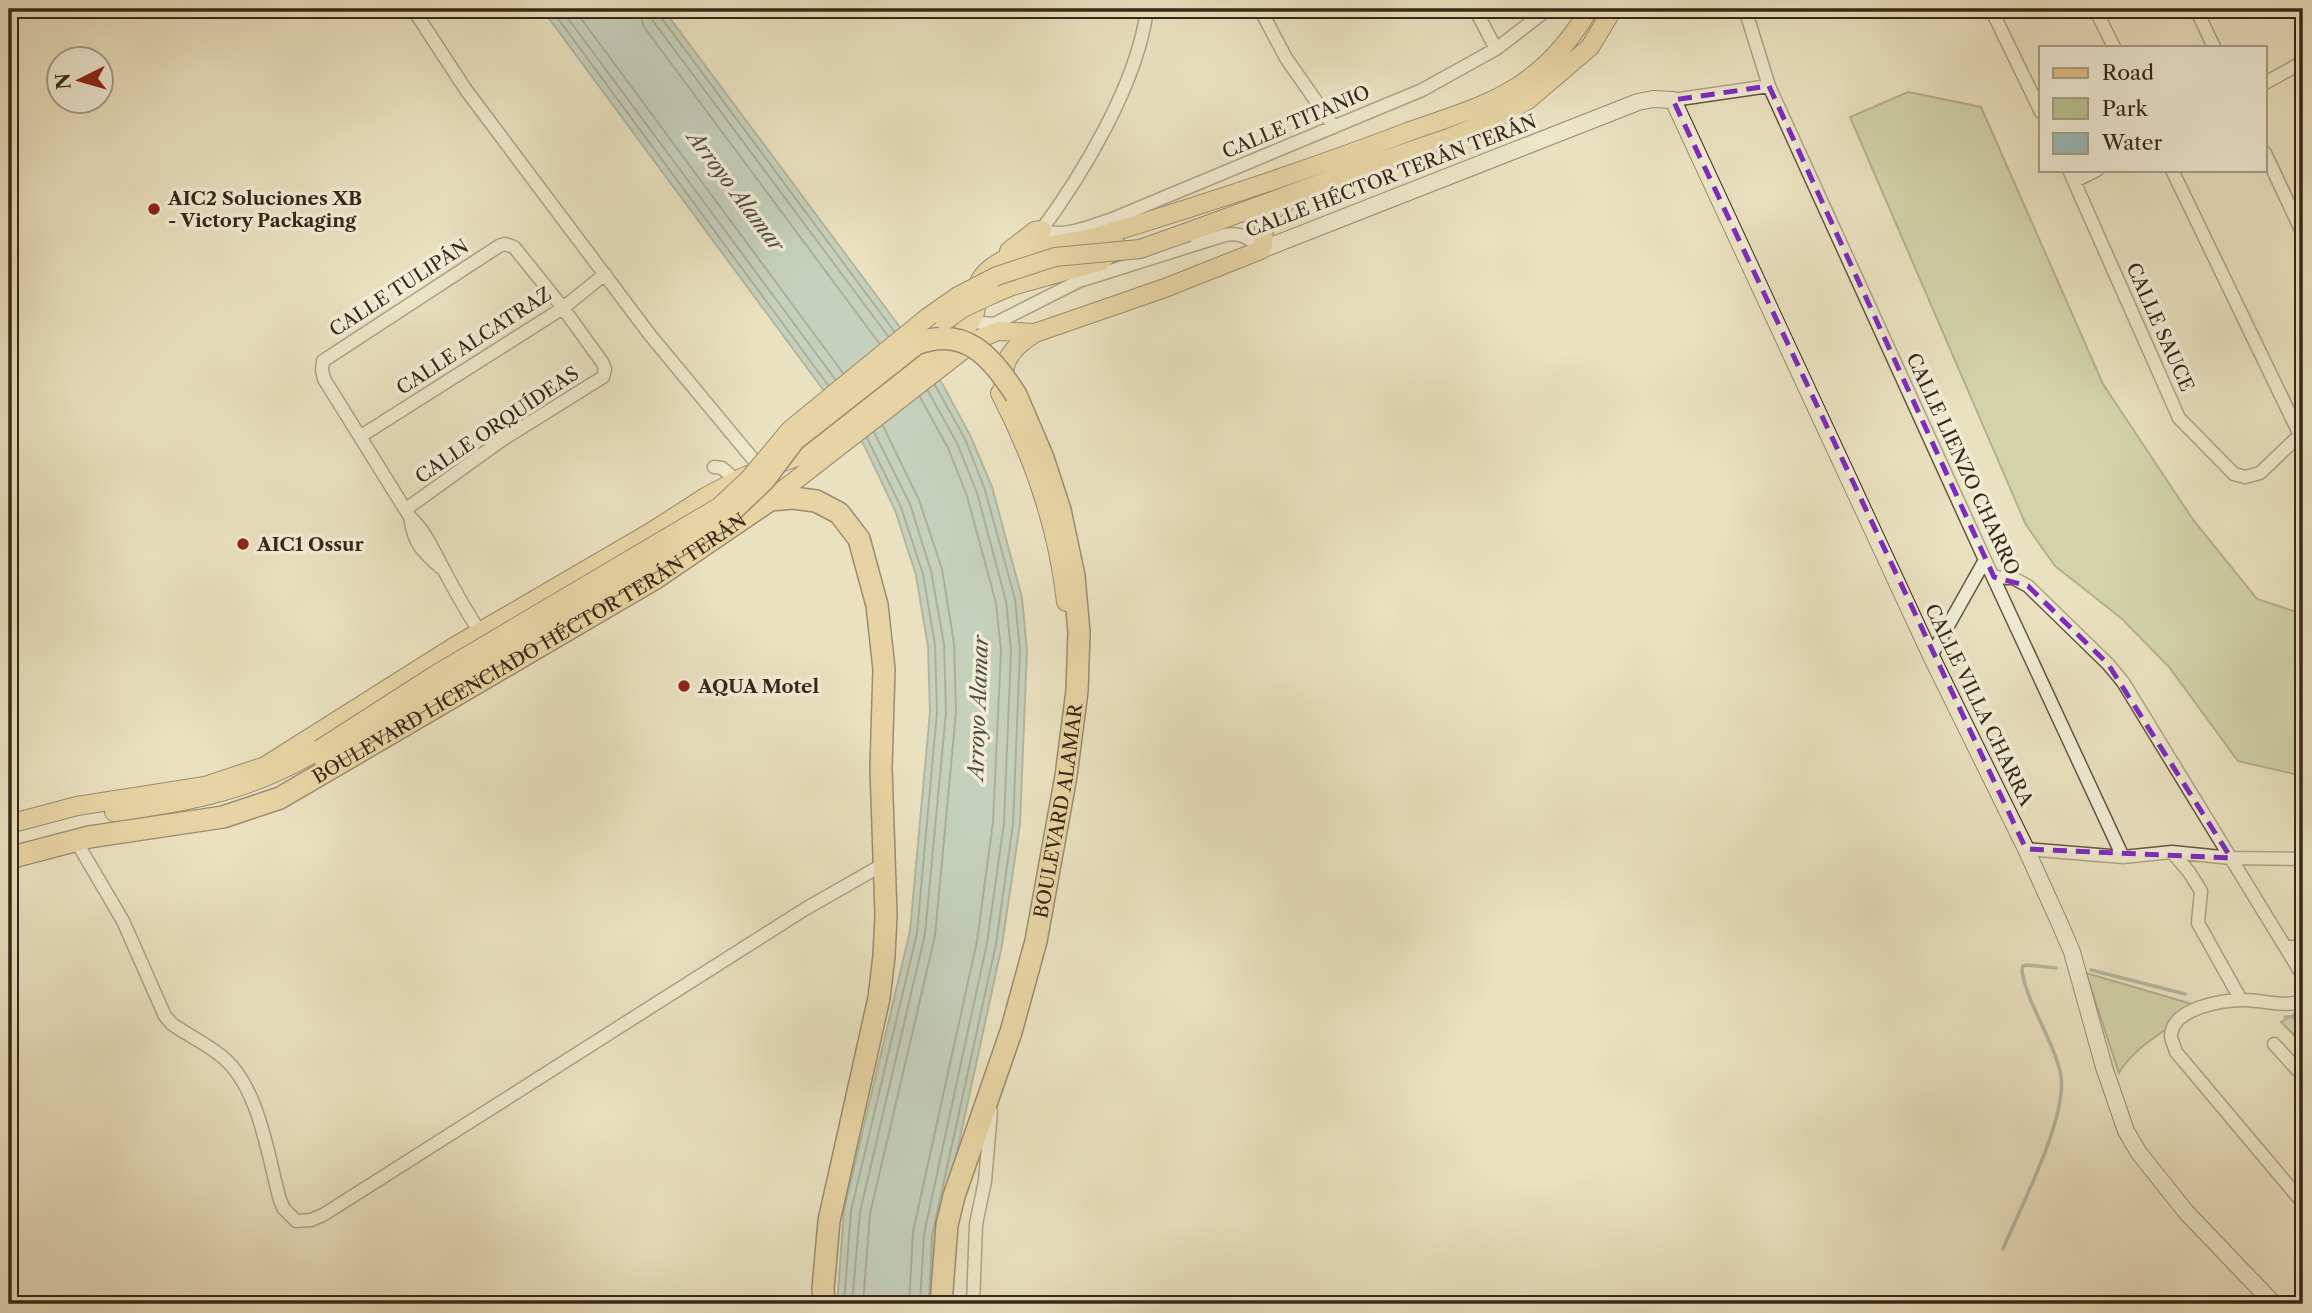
<svg xmlns="http://www.w3.org/2000/svg" width="2312" height="1313" viewBox="0 0 2312 1313" font-family="'Libre Caslon Text',serif">
<style>
.green{fill:#b8c291;stroke:#787454;stroke-width:2}
.water{fill:#99bcb9;stroke:#728078;stroke-width:2}
.lines{fill:none;stroke-linecap:round;stroke-linejoin:round}
.shore{stroke:#687268;stroke-width:2}
.stream{stroke:#728078;stroke-width:3.5}
.street-casing{stroke:#645641;stroke-width:15}
.secondary-casing{stroke:#372717;stroke-width:18}
.primary-casing{stroke:#372717;stroke-width:20}
.highway-casing{stroke:#372717;stroke-width:24}
.street{stroke:#f1ecd6;stroke-width:12}
.secondary{stroke:#f1ecd6;stroke-width:16}
.primary{stroke:#e5c080;stroke-width:18}
.highway{stroke:#e5c080;stroke-width:21}
.primary-bridge-casing{stroke:#372717;stroke-width:20;stroke-linecap:butt}
.highway-bridge-casing{stroke:#372717;stroke-width:24;stroke-linecap:butt}
.primary-bridge{stroke:#e5c080;stroke-width:18}
.highway-bridge{stroke:#e5c080;stroke-width:21}
.marked{fill:none;stroke:#7b2cbf;stroke-width:5;stroke-dasharray:14 9;stroke-linejoin:round}
.poi-dot{fill:#8f2418;stroke:#f1ecd6;stroke-width:2.5}
.labels{text-anchor:middle;dominant-baseline:central;stroke-width:7;stroke-linejoin:round;paint-order:stroke}
.street-label{font-size:19px;fill:#372717;stroke:#f1ecd6}
.poi-label{font-size:19px;font-weight:bold;fill:#372717;stroke:#f1ecd6;text-anchor:start}
.water-label{font-size:21px;font-style:italic;fill:#504c40;stroke:#f1ecd6}
</style>
<rect width="100%" height="100%" fill="#eae1c0"/>
<filter id="stains"><feTurbulence type="fractalNoise" baseFrequency=".00286" numOctaves="4"/><feColorMatrix values="0 0 0 0 .2 0 0 0 0 .09 0 0 0 0 .02 0 0 0 .5 -.17"/></filter>
<radialGradient id="worn" r=".72"><stop offset=".6" stop-color="#630" stop-opacity="0"/><stop offset="1" stop-color="#630" stop-opacity=".3"/></radialGradient>
<path class="green" d="M1908 92 1981 107 2103 384 2194 521 2257 599 2303 614V658L2296 666 2303 670V776L2238 761 2169 667 2121 618 2055 566 2026 525 1850 117Z
M2086 973 2192 1004 2191 1010C2167 1032 2136 1044 2119 1073Z
M2303 1009V1044L2281 1022Z"/>
<path class="water" d="M542 9H663L943 385 971 437 992 487 1022 598 1027 650 1020 824 1002 945 951 1179 936 1304H837L844 1210 910 931 930 712 928 646 916 575 895 510 864 445Z"/>
<g class="lines">
<path class="shore" d="M551 9 828 385
M561 9 835 379
M574 9 843 373
M639 9 644 27 879 343
M649 9 653 21 888 336
M658 9 660 16 894 331
M844 1304 851 1211 917 933 937 712 935 645 923 574 901 507 867 438
M852 1304 860 1212 925 934 946 712 944 644 931 571 910 504 874 432
M863 1304 870 1214 935 936 956 712 954 643 942 569 919 500 883 426
M909 1304 913 1232 977 941 993 822 1001 651 996 603 967 496 948 448 920 397
M920 1304 924 1234 987 943 1004 823 1011 651 1006 601 977 493 957 443 928 391
M929 1304 932 1236 996 944 1013 824 1020 650 1015 599 985 490 965 439 935 385"/>
<path class="stream" d="M2091 970 2185 994
M2285 1017H2303
M2003 1249C2020 1208 2071 1112 2060 1071 2052 1037 2028 1006 2022 971L2023 966 2027 965 2056 968"/>
<defs>
<path id="street" d="M413 9 466 90 650 335 762 470
M1260 9 1286 58 1334 127
M1475 9 1496 49
M1745 9 1769 86 1985 560 2123 857
M1991 9 2041 112
M2095 9 2114 47
M2196 9 2214 47
M2265 83 2303 62
M1673 100 1769 86
M2265 153 2303 234
M2069 170 2179 418 2234 474 2245 477 2260 473 2303 432
M2172 170 2300 435
M2075 181 2097 170
M1042 230C1063 239 1090 226 1110 220L1422 90 1496 49 1548 9
M1037 236C1082 176 1138 83 1147 9
M971 322 994 324 1079 281 1225 235C1241 232 1250 238 1261 250
M361 436 563 308 605 274
M714 467 722 468 737 481
M406 509 502 440 603 377 605 369 602 362 563 308 514 247 505 244 499 246 323 361 322 370 324 379 410 517C427 533 434 552 445 572 457 595 470 617 484 639
M410 517C414 543 421 550 440 567
M1994 577 2013 578 2028 586 2108 664 2123 682 2303 976
M1931 656 1985 560
M76 841 123 921 165 1016 172 1024C189 1036 211 1046 226 1060 260 1092 268 1157 280 1200L284 1209 296 1221 311 1220 323 1215 805 909 884 864
M2026 849 2123 857 2172 852 2231 858 2303 859
M2172 852 2189 872 2201 891 2198 923 2241 1000
M2286 947H2303
M2303 1001C2284 1008 2263 1000 2244 1000 2222 1000 2172 1008 2171 1036 2171 1040 2175 1047 2176 1052L2303 1203
M2274 1044 2303 1076
M973 1304 976 1224 985 1181 991 1111"/>
<path id="secondary" d="M1261 250 1638 102 1653 99 1673 100 1931 656 2026 849 2060 924 2072 952 2104 1067 2126 1131 2139 1153 2186 1212 2274 1304
M2300 1304 2303 1296"/>
<path id="primary" d="M1188 232 1373 164 1451 137 1490 121 1528 100 1590 47 1613 9
M1009 251 1035 231 1042 230
M993 294 1012 286 1101 261 1117 246
M1000 393C1034 458 1058 529 1066 602
M1004 401C1001 367 1004 352 1035 333L1165 288 1261 250 1263 245 1265 213 1284 205
M770 500 976 340 998 331 1035 333
M114 812C190 802 254 790 320 749
M9 824 77 806 205 786 265 766 452 648 651 532 707 496 743 477 812 451 961 333C965 328 972 322 974 316 981 297 969 285 991 268 1023 243 1066 246 1103 235 1205 204 1305 171 1405 133 1446 118 1492 106 1527 80 1553 61 1573 37 1589 9"/>
<g id="highway">
<path id="s1" d="M9 858 89 837 223 817 280 798 654 579 770 500 793 498 816 501 839 513 859 539 877 605 884 669 881 768 886 915 884 956 879 998 829 1221 823 1289 824 1304"/>
<path id="s2" d="M941 1304 947 1225 954 1196 1011 1032 1036 941 1066 776 1077 691 1079 632 1074 576 1060 510 1043 458 1016 395"/>
</g>
</defs>
<use href="#street" class="street-casing"/>
<use href="#secondary" class="secondary-casing"/>
<use href="#primary" class="primary-casing"/>
<use href="#highway" class="highway-casing"/>
<use href="#street" class="street"/>
<use href="#secondary" class="secondary"/>
<use href="#primary" class="primary"/>
<use href="#highway" class="highway"/>
<defs>
<path id="primary-bridge" d="M945 321 963 308 993 294
M320 749 435 675 719 507 749 479 790 430 928 317 958 296 997 276 1055 257 1140 249 1188 232"/>
<path id="highway-bridge" d="M324 758 723 519 764 480 794 440 916 344C965 325 992 357 1016 395"/>
</defs>
<use href="#primary-bridge" class="primary-bridge-casing"/>
<use href="#highway-bridge" class="highway-bridge-casing"/>
<use href="#primary-bridge" class="primary-bridge"/>
<use href="#highway-bridge" class="highway-bridge"/>
</g>
<path d="M0 0H2312V1313H0ZM1769 86 1994 577 2028 586 2108 664 2231 858 2026 849 1673 100Z" fill="#eae1c0" fill-opacity=".55" fill-rule="evenodd"/>
<path class="marked" d="M1769 86 1994 577 2028 586 2108 664 2231 858 2026 849 1673 100Z"/>
<g class="poi-dot">
<circle cx="154" cy="209" r="7"/>
<circle cx="243" cy="544" r="7"/>
<circle cx="684" cy="686" r="7"/>
</g>
<g class="labels">
<g class="street-label">
<text transform="translate(1296 122) rotate(-23)">CALLE TITANIO</text>
<text transform="translate(1391 176) rotate(-21)">CALLE HÉCTOR TERÁN TERÁN</text>
<text transform="translate(399 288) rotate(-33)">CALLE TULIPÁN</text>
<text transform="translate(2160 327) rotate(66)">CALLE SAUCE</text>
<text transform="translate(474 341) rotate(-33)">CALLE ALCATRAZ</text>
<text transform="translate(497 425) rotate(-34)">CALLE ORQUÍDEAS</text>
<text transform="translate(1963 464) rotate(65)">CALLE LIENZO CHARRO</text>
<text stroke="none"><textPath href="#s1" startOffset="569">BOULEVARD LICENCIADO HÉCTOR TERÁN TERÁN</textPath></text>
<text transform="translate(1979 705) rotate(64)">CALLE VILLA CHARRA</text>
<text stroke="none"><textPath href="#s2" startOffset="509">BOULEVARD ALAMAR</textPath></text>
</g>
<g class="poi-label">
<text x="168" y="198">AIC2 Soluciones XB<tspan x="168" dy="22">- Victory Packaging</tspan></text>
<text x="257" y="544">AIC1 Ossur</text>
<text x="698" y="686">AQUA Motel</text>
</g>
<g class="water-label">
<text transform="translate(736 191) rotate(53)">Arroyo Alamar</text>
<text transform="translate(978 708) rotate(-88)">Arroyo Alamar</text>
</g>
</g>
<rect width="2312" height="1313" fill="none" stroke="#eae1c0" stroke-width="35"/>
<rect x="10" y="10" width="2291" height="1292" fill="none" stroke="#372717" stroke-width="3.5"/>
<rect x="18" y="18" width="2277" height="1278" fill="none" stroke="#372717" stroke-width="2"/>
<rect x="2039" y="46" width="228" height="126" fill="#f1ecd6" stroke="#a79d8a" stroke-width="2"/>
<rect x="2053" y="68" width="35" height="10" fill="#e5c080" stroke="#a79d8a" stroke-width="2"/>
<text x="2102" y="80" font-size="21" fill="#372717">Road</text>
<rect x="2053" y="98" width="35" height="21" fill="#b8c291" stroke="#a79d8a" stroke-width="2"/>
<text x="2102" y="116" font-size="21" fill="#372717">Park</text>
<rect x="2053" y="133" width="35" height="21" fill="#99bcb9" stroke="#a79d8a" stroke-width="2"/>
<text x="2102" y="150" font-size="21" fill="#372717">Water</text>
<g transform="translate(80 80) rotate(265)"><circle r="33" fill="#f1ecd6" stroke="#a79d8a" stroke-width="2"/>
<path d="M0-5L12 26L0 18L-12 26Z" fill="#8f2418"/>
<text y="-10" font-size="19" font-weight="bold" text-anchor="middle" fill="#372717">N</text>
</g>
<rect width="100%" height="100%" filter="url(#stains)"/>
<rect width="100%" height="100%" fill="url(#worn)"/>
</svg>
